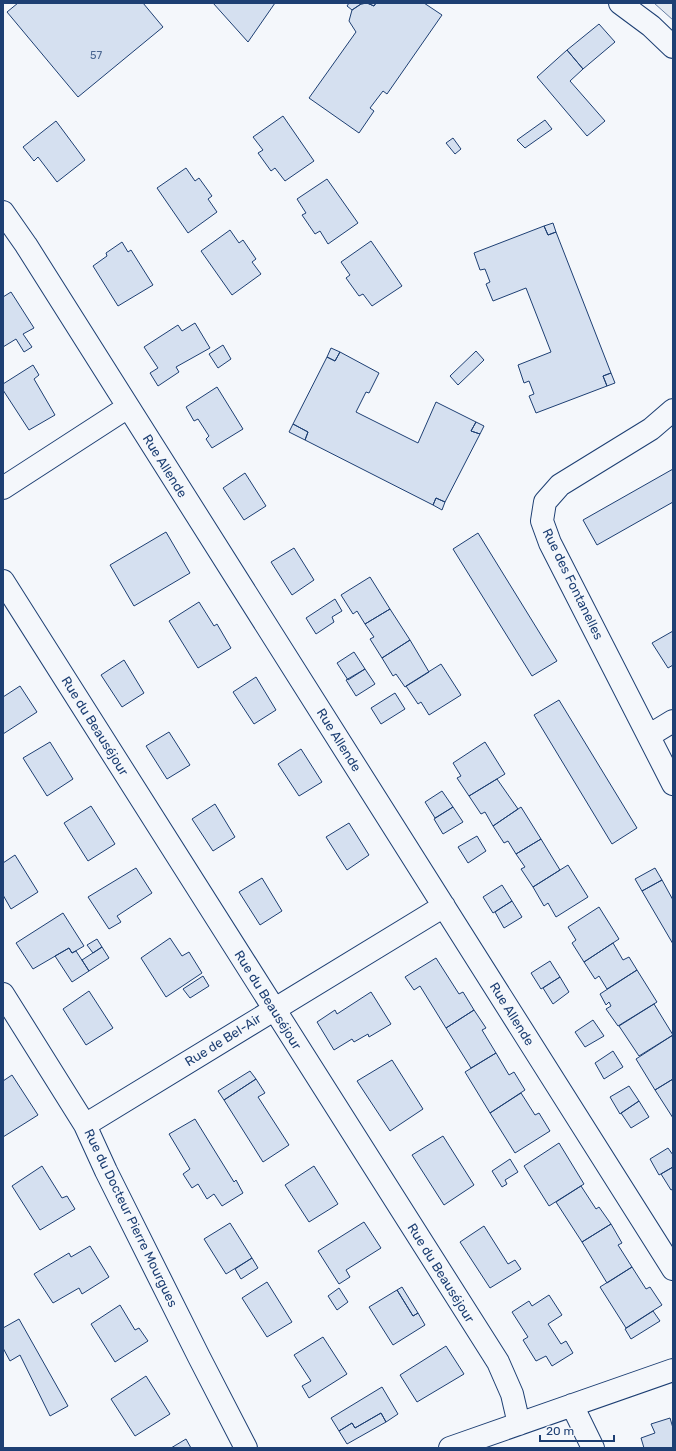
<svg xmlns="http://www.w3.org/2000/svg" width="676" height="1451" viewBox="0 0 676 1451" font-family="Rubik,sans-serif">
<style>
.garden{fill:#e3e9f0;stroke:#687fa3}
.building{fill:#d5e0f0;stroke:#1d3f73}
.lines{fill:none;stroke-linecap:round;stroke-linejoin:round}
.street-casing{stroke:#1d3f73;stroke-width:24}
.street{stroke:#f4f7fb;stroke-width:22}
.labels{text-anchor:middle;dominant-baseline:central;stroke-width:3;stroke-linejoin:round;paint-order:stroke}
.number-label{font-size:11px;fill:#4b6792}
.street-label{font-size:13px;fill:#1d3f73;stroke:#f4f7fb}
</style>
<rect width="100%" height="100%" fill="#f4f7fb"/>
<path class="garden" d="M654 3H673V20Z"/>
<path class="building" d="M18 3H143L163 27 78 97 7 12Z
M213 3H275L248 42Z
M349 3H376L374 6 367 3 361 4 352 10 347 6Z
M367 3 374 6 376 3H424L442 15 387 94 383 91 370 108 374 111 359 133 309 98 356 32 349 21 352 10 361 4Z
M599 24 615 42 583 69 567 50Z
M567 50 583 69 570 81 605 121 587 136 537 77Z
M283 116 314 161 285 181 275 168 271 171 258 153 263 150 253 137Z
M545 120 552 129 525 148 517 140Z
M56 121 85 160 57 182 38 157 34 161 23 147Z
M453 138 461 149 455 154 446 143Z
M186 168 195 181 199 178 212 196 208 199 217 212 188 233 157 188Z
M327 179 358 223 328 244 320 231 315 234 302 215 306 213 297 199Z
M553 223 556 232 548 235 544 226Z
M544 226 548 235 556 232 611 373 603 376 607 386 536 413 529 396 534 394 529 381 524 383 518 365 551 352 526 288 493 301 486 284 490 282 485 269 480 270 474 253Z
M230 230 239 243 243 240 256 259 252 262 261 274 232 295 201 251Z
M371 241 402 286 372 306 363 294 359 296 346 278 350 275 341 262Z
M122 242 128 252 131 250 153 285 118 306 93 266 107 256 106 253Z
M11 292 34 328 23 334 32 347 24 352 16 339 3 347V297Z
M195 323 210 348 176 367 179 372 158 386 150 373 158 368 144 347 178 325 182 331Z
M223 345 231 359 218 368 209 354Z
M331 348 340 352 335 361 327 357Z
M476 351 484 360 458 385 450 376Z
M340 352 379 373 369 393 366 392 356 412 418 443 436 402 476 422 471 431 480 434 445 502 436 498 433 505 305 440 308 432 293 424 327 357 335 361Z
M33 365 39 375 34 379 55 415 29 430 3 390V384Z
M611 373 615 383 607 386 603 376Z
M217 387 243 429 212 448 206 439 209 436 198 419 194 421 186 407Z
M476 422 484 426 480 434 471 431Z
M293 424 308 432 305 440 289 432Z
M673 469V502L597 545 583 520Z
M245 473 266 506 244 520 223 488Z
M436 498 445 502 442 510 433 505Z
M166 532 190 573 134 606 110 565Z
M478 533 557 661 532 676 453 549Z
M294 548 314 580 292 595 271 562Z
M370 577 390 609 365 624 357 611 353 614 341 595Z
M335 599 342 611 332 617 334 622 316 634 306 618Z
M199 602 214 626 217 624 231 648 198 668 169 621Z
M390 609 410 640 382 658 370 639 374 637 365 624Z
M673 631V665L668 668 652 643Z
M410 640 429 672 405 687 396 674 393 676 382 658Z
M354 652 365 669 348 680 337 663Z
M124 660 144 693 122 707 101 675Z
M441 664 461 695 429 715 421 702 418 704 406 686Z
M365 669 375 684 356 696 346 680Z
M256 677 276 710 254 724 233 692Z
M20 686 37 712 3 734V697Z
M395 693 405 709 381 724 371 708Z
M559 700 637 828 612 844 534 715Z
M169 732 190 765 167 779 146 746Z
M50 742 73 779 47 796 23 758Z
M485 742 505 774 469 796 457 778 461 776 453 763Z
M301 749 322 782 299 796 278 764Z
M497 779 518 809 493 826 485 812 481 814 469 796Z
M442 791 453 807 435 818 425 802Z
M215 804 235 837 213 851 192 819Z
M91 806 115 844 88 861 64 823Z
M453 807 463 822 443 834 434 819Z
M521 807 541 839 516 854 508 841 504 843 493 826Z
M349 823 369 855 347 870 326 837Z
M477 836 486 851 468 863 458 847Z
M541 839 560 870 533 887 521 869 525 867 516 854Z
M15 855 38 892 11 909 3 895V863Z
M568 865 588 897 556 917 548 903 544 906 533 887Z
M136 868 152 893 117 916 121 922 109 929 88 897Z
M655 868 662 880 642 891 635 879Z
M262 878 282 911 260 925 239 892Z
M662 880 673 900V944L642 891Z
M502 885 512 901 493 913 483 897Z
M512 901 522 917 504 928 495 912Z
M599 907 619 939 584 962 572 943 576 940 568 927Z
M63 913 84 946 72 953 69 948 33 969 16 943Z
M170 938 182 956 189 952 202 973 166 997 141 958Z
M97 939 102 947 93 953 87 945Z
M613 943 623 960 629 957 637 970 607 989 599 976 595 979 584 962Z
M102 947 109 958 89 971 82 960Z
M69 948 72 953 76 951 89 971 72 982 55 956Z
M436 958 459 994 463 992 474 1010 446 1028 420 986 414 990 405 977Z
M550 961 560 977 541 989 531 973Z
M637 970 657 1002 618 1026 606 1009 611 1006 609 1002 606 1005 600 994Z
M203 976 209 986 190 998 183 989Z
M560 977 569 992 553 1004 543 988Z
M89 991 113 1028 86 1045 63 1009Z
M371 992 391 1024 369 1037 368 1034 354 1042 352 1039 334 1050 317 1022 335 1010 337 1014Z
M654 1004 673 1035 639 1056 619 1026Z
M474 1010 486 1028 482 1030 496 1053 471 1068 446 1028Z
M593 1020 604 1036 585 1047 575 1032Z
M673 1035V1079L655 1090 636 1059Z
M613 1051 623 1067 604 1079 595 1063Z
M496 1053 509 1075 514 1072 525 1090 490 1113 465 1072Z
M392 1060 423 1109 390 1131 357 1081Z
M250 1071 256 1079 224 1100 218 1091Z
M12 1075 38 1115 3 1137V1081Z
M256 1079 265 1093 258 1097 289 1145 263 1162 224 1100Z
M673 1079V1118L655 1090Z
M629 1086 639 1101 620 1114 610 1097Z
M521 1093 535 1115 539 1113 550 1131 515 1153 490 1113Z
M639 1101 649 1117 631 1128 621 1113Z
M195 1119 234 1182 236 1180 243 1193 222 1206 214 1194 207 1199 198 1184 192 1188 183 1174 190 1169 169 1134Z
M443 1136 474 1185 444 1205 412 1155Z
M559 1143 584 1184 549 1206 524 1166Z
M668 1148 673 1155V1167L659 1175 650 1159Z
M510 1159 518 1172 505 1180 507 1184 502 1187 492 1171Z
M42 1166 62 1198 67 1196 75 1209 40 1230 12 1186Z
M314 1166 338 1204 309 1222 285 1185Z
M673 1167V1189L671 1190 661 1174Z
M581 1186 596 1209 599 1207 611 1224 582 1242 556 1202Z
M364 1222 381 1248 346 1270 350 1277 339 1284 318 1251Z
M230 1223 252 1258 226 1274 204 1239Z
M611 1224 622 1243 618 1245 632 1267 607 1283 582 1242Z
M484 1226 508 1264 515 1260 521 1269 490 1288 460 1242Z
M90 1246 109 1277 82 1294 79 1288 53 1303 34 1274 69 1253 71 1257Z
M252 1258 258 1268 241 1279 235 1269Z
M632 1267 646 1289 650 1287 662 1305 626 1328 600 1287Z
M267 1282 292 1322 267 1337 242 1298Z
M402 1287 418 1313 413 1316 397 1290Z
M339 1288 348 1302 337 1310 328 1296Z
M397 1290 413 1316 418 1313 425 1325 393 1345 369 1307Z
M549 1295 562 1315 548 1324 561 1344 566 1341 573 1353 552 1366 546 1356 536 1361 523 1340 528 1337 512 1312 529 1301 532 1306Z
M120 1305 135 1330 139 1328 148 1341 115 1362 91 1324Z
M653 1311 660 1321 631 1339 625 1329Z
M19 1319 68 1406 50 1416 20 1355 10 1361 3 1348V1328Z
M323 1337 347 1374 309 1398 302 1386 311 1381 294 1355Z
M446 1346 464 1374 417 1402 400 1375Z
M146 1376 170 1414 135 1436 111 1399Z
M382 1387 398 1414 386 1422 381 1413 355 1428 352 1423 339 1431 331 1418Z
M381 1413 386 1422 347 1444 339 1431 352 1423 355 1428Z
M670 1418 673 1428V1448H644L641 1438 655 1433 651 1424Z
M186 1439 191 1448H171Z"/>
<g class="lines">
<defs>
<path id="street" d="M620 3 651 26 673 47
M3 212 26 245 673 1269
M673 410 651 429 560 485 545 502 542 521 550 543 673 784
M3 488 128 407
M3 581 498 1362 512 1394 519 1424
M650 735 673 721
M3 994 85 1125 106 1171 199 1357 246 1448
M85 1125 444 906
M572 1405 593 1448
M450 1448 673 1370"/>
</defs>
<use href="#street" class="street-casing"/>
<use href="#street" class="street"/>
</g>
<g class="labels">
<g class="number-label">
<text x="96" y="55">57</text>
</g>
<g class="street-label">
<text transform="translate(165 466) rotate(58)">Rue Allende</text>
<text transform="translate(573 584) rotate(64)">Rue des Fontanelles</text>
<text transform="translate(95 726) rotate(58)">Rue du Beauséjour</text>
<text transform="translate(339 740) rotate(58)">Rue Allende</text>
<text transform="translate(268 1000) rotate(58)">Rue du Beauséjour</text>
<text transform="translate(512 1014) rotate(58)">Rue Allende</text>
<text transform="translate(223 1040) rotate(-32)">Rue de Bel-Air</text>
<text transform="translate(131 1218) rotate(64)">Rue du Docteur Pierre Mourgues</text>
<text transform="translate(441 1273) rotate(58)">Rue du Beauséjour</text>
</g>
</g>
<rect width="676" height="1451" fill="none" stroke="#1d3f73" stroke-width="8"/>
<path d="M540 1435v6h74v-6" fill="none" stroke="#1d3f73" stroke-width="2"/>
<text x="546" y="1435" font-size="12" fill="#1d3f73" stroke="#f4f7fb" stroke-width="3" paint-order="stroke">20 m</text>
</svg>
